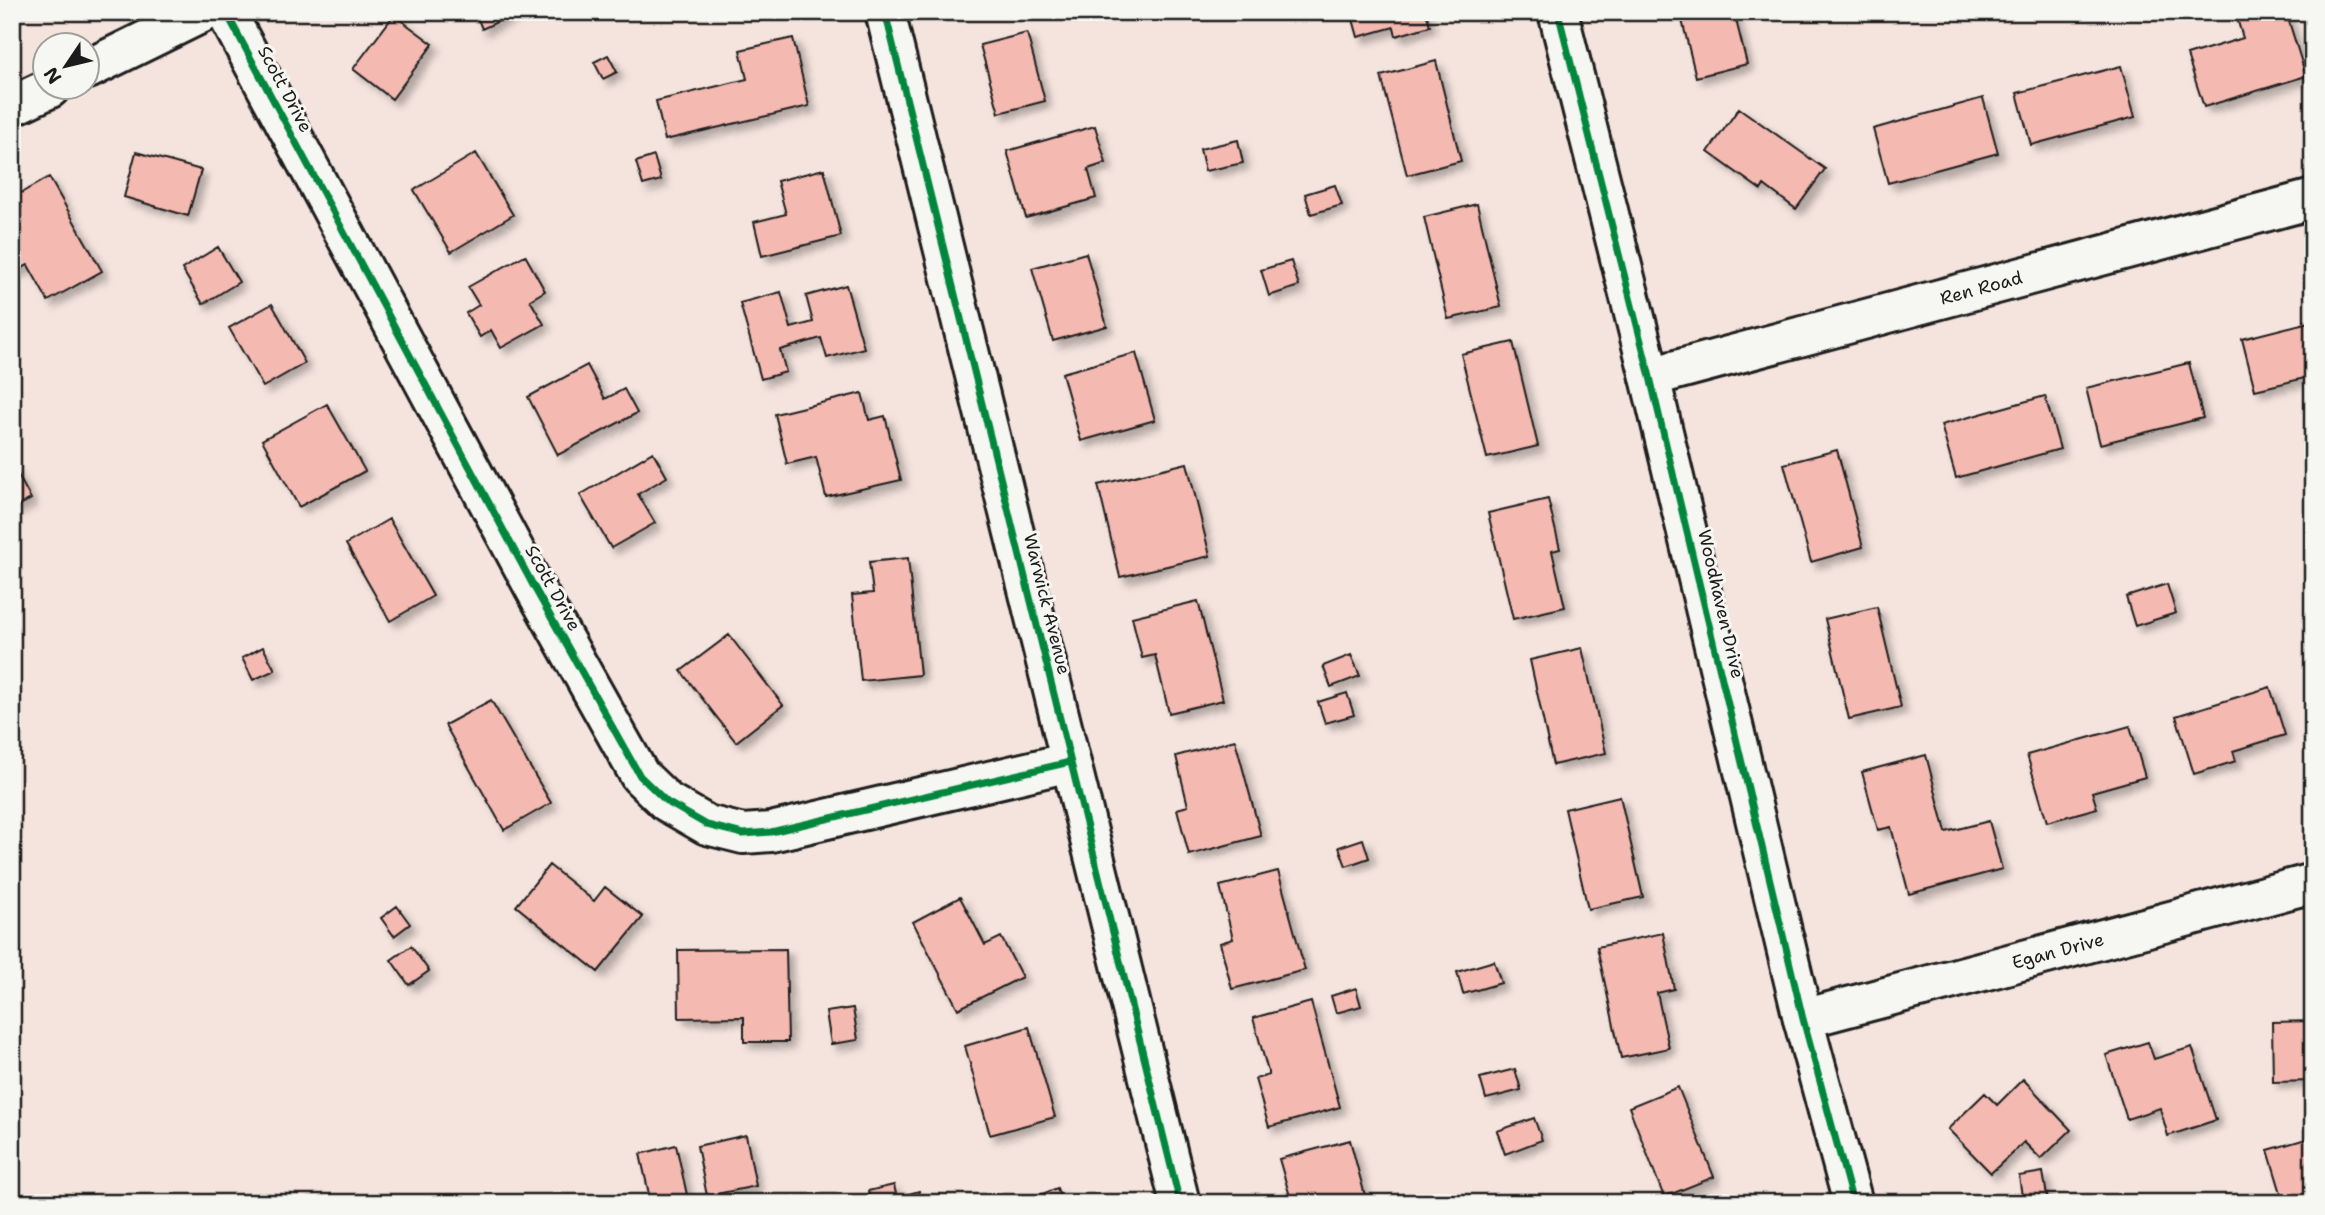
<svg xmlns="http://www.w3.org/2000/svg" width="2325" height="1215" viewBox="0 0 2325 1215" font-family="'Shantell Sans',sans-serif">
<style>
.building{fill:#f4b9b0;stroke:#1c1c1c;stroke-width:2;filter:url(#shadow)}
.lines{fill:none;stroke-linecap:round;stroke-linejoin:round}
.minor-casing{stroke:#1c1c1c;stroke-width:44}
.minor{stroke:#f6f6f2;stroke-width:38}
.cycleway-casing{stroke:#f6f6f2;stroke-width:11}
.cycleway{stroke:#00873e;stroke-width:7}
.labels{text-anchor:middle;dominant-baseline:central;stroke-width:6;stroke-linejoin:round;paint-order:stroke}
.street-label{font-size:18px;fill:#1c1c1c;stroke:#f6f6f2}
</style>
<defs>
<filter id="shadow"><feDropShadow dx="6" dy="6" stdDeviation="3.5" flood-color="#0004"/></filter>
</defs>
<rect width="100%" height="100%" fill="#f5e4de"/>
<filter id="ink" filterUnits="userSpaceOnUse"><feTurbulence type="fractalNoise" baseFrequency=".0143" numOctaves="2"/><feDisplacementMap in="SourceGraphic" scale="14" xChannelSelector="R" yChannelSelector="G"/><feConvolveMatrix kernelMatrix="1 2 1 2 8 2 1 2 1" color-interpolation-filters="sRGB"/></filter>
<g filter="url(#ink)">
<path class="building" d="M475 12H518L482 29Z
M1351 12H1426L1430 26 1396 36 1394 27 1358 37Z
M1680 12H1734L1747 64 1696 77Z
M2235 12H2286L2306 76 2204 107 2187 55 2243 38Z
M394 15 433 44 392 99 353 69Z
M1027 33 1045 101 999 113 980 45Z
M793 38 809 106 665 140 656 101 747 79 740 50Z
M608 55 617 72 603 79 594 62Z
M1436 61 1461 161 1407 175 1381 76Z
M2121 66 2135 117 2031 145 2017 93Z
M1983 98 1998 153 1888 183 1873 129Z
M1739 108 1825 169 1796 209 1764 185 1761 190 1708 152Z
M1095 126 1106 163 1088 169 1096 198 1026 218 1007 151Z
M1238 140 1243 163 1205 171 1200 149Z
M136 152 201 170 188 216 124 197Z
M476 153 513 215 451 252 414 190Z
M654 156 661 180 643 185 636 162Z
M824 169 841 236 762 256 754 222 786 214 777 181Z
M49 177 102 271 48 301 28 265 14 272 12 268V212L21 207 14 197Z
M1335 185 1342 205 1311 214 1305 194Z
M1477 204 1501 307 1448 319 1424 217Z
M218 247 239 282 203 304 182 269Z
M1086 253 1107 326 1053 341 1032 268Z
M525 255 545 291 530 300 544 324 501 348 491 330 480 337 466 313 479 305 468 287Z
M1291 261 1299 286 1269 296 1261 270Z
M846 285 864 348 827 358 821 338 780 350 786 372 761 379 740 303 781 292 791 328 813 322 806 296Z
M272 304 305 363 263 387 229 328Z
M2313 321V376L2255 390 2242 339Z
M1513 342 1538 446 1487 458 1461 354Z
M1136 353 1155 420 1081 441 1062 373Z
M2189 363 2203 418 2100 444 2086 388Z
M587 365 605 399 624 389 637 413 558 455 528 397Z
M862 393 869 420 885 416 901 480 826 497 816 457 787 464 775 414Z
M2045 396 2060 449 1956 478 1941 425Z
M327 404 365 471 299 507 262 440Z
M1837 450 1863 547 1811 562 1784 464Z
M653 452 667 477 638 494 655 523 611 548 580 495Z
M1187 463 1210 556 1120 577 1098 485Z
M12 464 31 499 12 509Z
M1548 499 1560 549 1552 551 1565 607 1513 619 1488 513Z
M389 519 433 596 390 621 346 544Z
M908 558 920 675 861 681 852 595 873 593 869 562Z
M2167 584 2176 613 2135 626 2126 597Z
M1198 601 1223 700 1169 713 1155 655 1142 658 1132 617Z
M1877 607 1901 707 1849 719 1825 619Z
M729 635 783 705 736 742 681 671Z
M263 647 275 670 253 680 242 658Z
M1582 648 1606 753 1553 765 1530 660Z
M1351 655 1360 676 1331 687 1323 666Z
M2313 681V700L2307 682Z
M2270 687 2285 735 2233 751 2236 761 2194 774 2176 716Z
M1347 693 1354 715 1325 723 1318 702Z
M491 700 551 803 504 830 445 725Z
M2130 726 2145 777 2092 792 2097 808 2047 822 2027 755Z
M1235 740 1261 836 1189 855 1177 809 1188 806 1176 756Z
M1926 755 1946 832 1989 821 2002 869 1909 894 1891 827 1878 830 1862 772Z
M1620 796 1643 897 1588 909 1565 809Z
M1363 839 1369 858 1346 866 1339 847Z
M549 865 594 901 605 887 643 917 598 972 516 906Z
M1278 871 1305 970 1232 989 1220 943 1233 939 1220 886Z
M960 897 985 945 1001 937 1022 977 958 1009 913 922Z
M397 906 410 924 394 936 381 918Z
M1663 933 1674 989 1657 993 1669 1048 1621 1058 1597 947Z
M411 946 429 971 409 985 391 960Z
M786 949 788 1042H744V1017L679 1018 678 950Z
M1494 961 1501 983 1463 994 1457 972Z
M1356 988 1361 1006 1336 1013 1331 996Z
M1311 1002 1340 1107 1269 1127 1255 1079 1269 1075 1253 1018Z
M853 1008 858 1040 831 1044 826 1012Z
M2313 1021V1081L2273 1082 2272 1022Z
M1029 1027 1055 1117 990 1135 965 1046Z
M2148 1042 2154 1059 2192 1047 2216 1120 2168 1136 2160 1108 2127 1119 2106 1055Z
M1515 1069 1521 1090 1486 1099 1480 1078Z
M2023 1079 2071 1130 2041 1159 2024 1142 1991 1173 1948 1129 1985 1093 1997 1105Z
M1678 1087 1714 1177 1664 1197 1629 1107Z
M1534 1118 1542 1140 1505 1154 1497 1131Z
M746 1135 756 1186 707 1196 697 1146Z
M2313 1137V1196L2284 1203 2268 1150Z
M1350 1140 1367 1203H1292L1279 1159Z
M676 1145 687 1195 651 1203 640 1154Z
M2043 1172 2048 1202 2023 1203 2019 1176Z
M894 1185 898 1203H871L868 1191Z
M1057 1188 1062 1203H1020Z
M919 1191 922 1203H904L902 1196Z"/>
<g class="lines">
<defs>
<g id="minor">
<path d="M226 12 534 587 640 776 667 802 707 825 743 834 771 832 1070 762"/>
<path d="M885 12 1180 1203"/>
<path d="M1558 12 1650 377 1803 1019 1853 1203"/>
<path d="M88 69 204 12"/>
<path d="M12 106 50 88"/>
<path id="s1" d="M1650 377 2313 199"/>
<path id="s2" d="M1803 1019 2313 883"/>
</g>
</defs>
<use href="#minor" class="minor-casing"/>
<use href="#minor" class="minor"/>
<defs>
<path id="cycleway" d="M226 12 534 587 640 776 667 802 707 825 743 834 771 832 1070 762
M885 12 1180 1203
M1558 12 1650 377 1803 1019 1853 1203"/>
</defs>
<use href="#cycleway" class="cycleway-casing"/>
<use href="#cycleway" class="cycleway"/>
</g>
</g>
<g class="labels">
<g class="street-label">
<text transform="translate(285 89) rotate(62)">Scott Drive</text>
<text stroke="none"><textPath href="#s1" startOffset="343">Ren Road</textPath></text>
<text transform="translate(553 588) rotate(61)">Scott Drive</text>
<text transform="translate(1047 604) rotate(76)">Warwick Avenue</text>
<text transform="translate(1721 604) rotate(77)">Woodhaven Drive</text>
<text stroke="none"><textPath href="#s2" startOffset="264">Egan Drive</textPath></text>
</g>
</g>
<rect width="2325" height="1215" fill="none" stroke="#f6f6f2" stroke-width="42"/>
<rect x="21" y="21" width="2283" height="1173" fill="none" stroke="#1c1c1c" stroke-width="2.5" filter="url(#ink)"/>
<g transform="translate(66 66) rotate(235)"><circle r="33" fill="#f6f6f2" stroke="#9f9f9c" stroke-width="2"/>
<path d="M0-5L12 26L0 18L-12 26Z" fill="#1c1c1c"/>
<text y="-10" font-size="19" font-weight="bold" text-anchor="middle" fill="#1c1c1c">N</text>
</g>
</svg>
